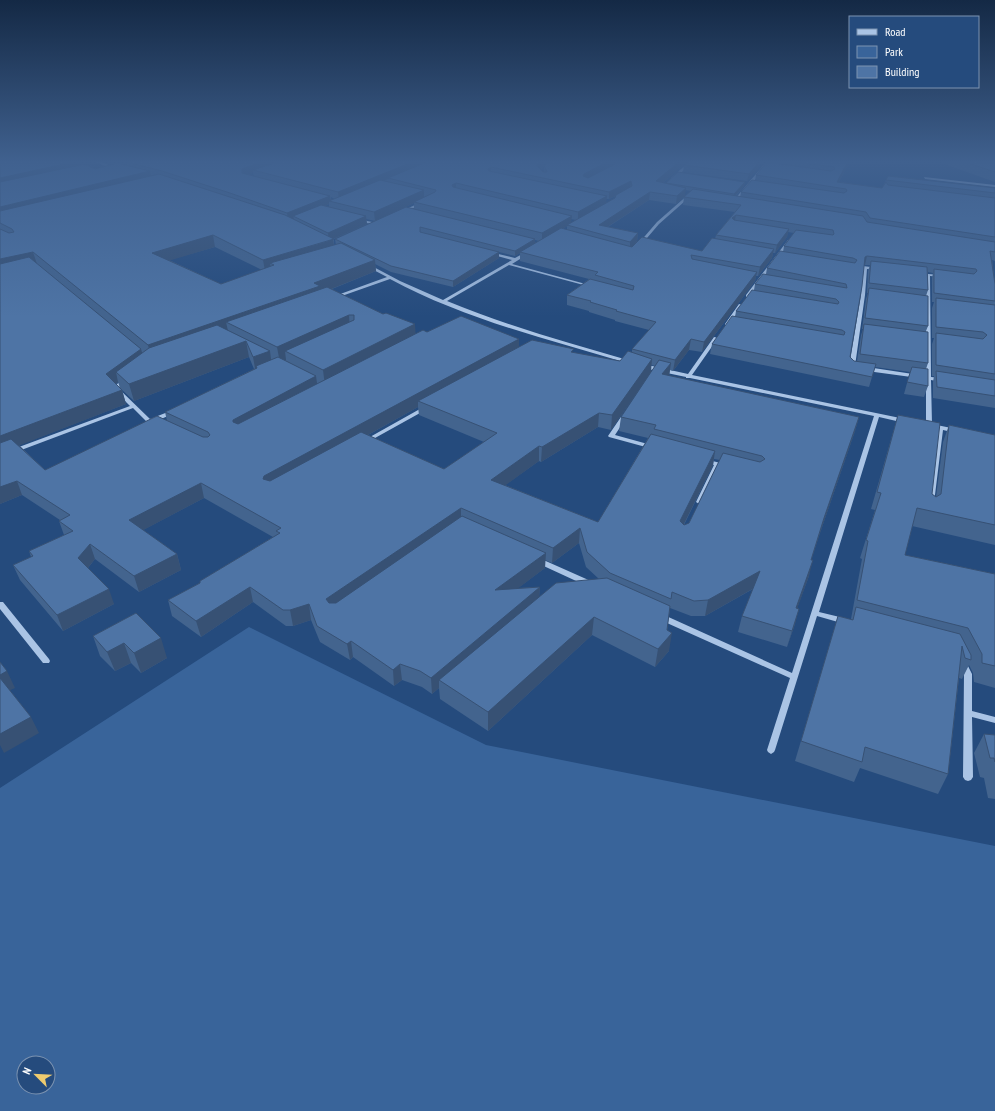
<svg xmlns="http://www.w3.org/2000/svg" width="995" height="1111" viewBox="0 0 995 1111" font-family="'PT Sans Narrow',sans-serif">
<style>
.green{fill:#39649a;fill-rule:evenodd}
.lines{fill:none;stroke-linecap:round;stroke-linejoin:round}
.minor{fill:#aac4e5;fill-rule:evenodd}
.wall{fill:#43648e;fill-rule:evenodd}
.shaded-wall{fill:#375174}
.building{fill:#4e74a5;stroke:#375174}
</style>
<rect width="100%" height="100%" fill="#254b7d"/>
<path class="green" d="M249 627 486 745 995 846V1111H0V788ZM24 1063H48V1087H24Z"/>
<g class="lines">
<path class="minor" d="M93 161H98L116 168 113 169Z
M690 161H694L673 180H671V178Z
M767 161H771L736 202H734V200Z
M924 177 995 185V187L925 179Z
M690 193 693 194 659 224 641 245H639V243L657 222Z
M422 202 425 203 402 213 399 212Z
M358 219 377 223 378 224 376 225 357 221V219Z
M788 240 791 241 750 297H746V295Z
M490 252 515 258 526 252H528V254L512 264 593 286 591 287 509 265 447 301C507 326 569 343 631 361V363H627C547 339 464 319 390 279L336 298 332 297 387 277 366 266V265L368 264 400 281 443 300 512 260 490 254Z
M863 266 878 268 880 269 878 270 867 269 865 295 855 366 857 367 852 369 849 367 861 295Z
M916 273 941 275 943 276 941 277 930 276 931 377 941 378 944 380 941 382 931 380 932 424 956 429 959 431 956 433 943 430 934 503 931 505 928 503 937 429 927 427 926 426V379L867 371 864 369 867 367 926 376V276L916 275Z
M739 304 743 305 729 325H725V324Z
M714 337 718 338 692 375 905 419 908 421 905 423 879 417 819 612 848 619 849 621 848 623 845 624 817 616 775 750 774 752 771 754 768 752 767 750 790 678 658 619 657 617 658 615H664L792 673 874 416 690 378H686V377L643 368 640 366 643 364 688 374Z
M126 377 129 379 128 380 118 388 150 419 173 410 175 411V413L154 422 158 424 155 426 148 423 133 408 0 458V454L130 406 112 388Z
M427 405 429 406V408L366 443 364 444 361 442Z
M625 413 628 415 615 435 655 446 656 447 655 448 653 449 609 437 608 436 623 414Z
M704 459 729 465 730 466 727 468 720 466 702 502 699 504 696 502 714 465 702 462 701 461Z
M535 558H539L593 582 594 584 593 586H587L535 562 533 560Z
M0 602H3L49 659 50 661 49 663H43L0 609Z
M962 659 965 660 972 674V711L995 717V723L972 717 973 777 971 780 968 781 965 780 963 777 964 674 958 662 959 660Z"/>
</g>
<path class="wall" d="M0 161H78L79 165 95 169 127 165V162L131 161H688L663 183 666 184V183L745 182 744 186 736 196 740 197 741 192 755 181 756 175 769 163 770 161H850L839 182 882 188 886 180 995 188V261L992 260 995 284V408L933 398V382L934 376H932V344L934 338H932V308L934 302H932V278L933 273 928 272V290L926 296 928 326 926 331 928 363 926 369 928 386 924 397 904 394 910 372 875 367 869 387 710 354 712 344 735 317 736 311 754 290 755 284 766 274 767 268 783 252 784 246 794 233 788 232 787 237 775 253H773L772 258 758 276H756L755 281 702 352 689 350 673 371 670 370 669 376 859 417 855 431 820 533 811 560 809 576 797 608 795 624 787 647 738 632 742 616 753 589 705 616H691L670 608 667 630 669 651 655 667 592 635 488 731 440 699 439 688 432 694 422 687 402 680 394 686 353 657 350 660 320 642 311 620 293 626H286L253 602 201 637 172 616 168 600 200 583V581L273 537 204 498 143 530 177 554 181 570 139 592 95 559 88 568 114 604 63 631 20 580 13 565 31 557 29 551 64 535 59 521 60 520 22 495 0 504ZM544 167V172H543L541 169ZM253 173 254 176 248 174ZM685 190 691 191 684 197 683 205 735 212 716 235 715 239 702 251 632 247 637 241 638 233 608 227 649 200 676 204 685 196ZM616 196 615 198 606 203V199H609ZM331 197 333 198H335L331 200ZM414 203V209L388 215ZM329 204V207L325 206ZM366 219 375 221 335 239 336 245H334V239L367 224ZM571 219 576 220 571 223ZM567 226V230L563 229ZM535 240 539 241 535 243ZM215 247 262 270 221 284 169 260ZM499 252 515 256 520 253V261L589 279 567 295V305L589 311V312L615 320V321L649 330 632 349V353L620 361 574 353 519 347V339L427 332 416 334 332 289 376 271 375 264 391 272 453 287 499 258ZM864 265H870L868 271 867 293H868L866 299 862 329H863L861 335 857 361H854L850 357ZM249 357 254 369 165 412 167 421 45 470 19 445 126 404 122 390 116 384 118 382 120 388 134 401ZM651 365 655 366 621 417 619 431 648 438 598 522 505 485 539 461 541 462 598 427 611 430 651 372ZM418 407 419 415 484 442 444 469 368 435ZM714 459 720 460 689 523 684 525 713 465ZM579 543 586 567 599 579 539 597 540 587 518 588 545 568V560L552 563Z
M688 161H765L762 164H759L758 169 747 181 683 172 684 165Z
M941 161H995V182L941 163Z
M898 415 932 494 936 497 943 442 949 425 995 435V545L912 526 905 555 995 574V688L974 682 973 673 969 665 962 679 959 678 948 774 938 794 860 768 854 782 795 761 838 616 852 620V619H851L862 559 860 558 875 510 871 509Z
M136 613 167 658 141 673 131 663 115 671 100 656 93 636Z
M984 734 995 735V799L988 798 984 778 980 777 974 753Z"/>
<path class="shaded-wall" d="M78 161 81 171 0 188V178Z
M265 161H287L253 170V173L243 176 242 169Z
M415 161H434L388 178V179L339 199 338 192Z
M542 161H556L544 165V167L537 171V173L538 163Z
M609 161H623L583 184 584 174Z
M680 161H688L656 189V181Z
M848 161H850L836 187 837 182Z
M759 162 758 169 747 181 749 174Z
M491 167V175L488 169Z
M150 171 152 181 0 218V207Z
M631 181 630 189 609 199V192Z
M745 182 744 186 733 198 734 194Z
M456 183V191L452 185Z
M686 188 685 196 676 204 677 196Z
M424 190V198L414 202V203L375 221 374 212Z
M650 192 649 200 598 233 599 225Z
M330 196 331 201H329V204L297 218 293 216 294 219 288 221 287 213Z
M607 196 606 204 578 220V212Z
M736 215 734 224 732 218Z
M366 216 367 224 333 239 335 251 274 265 270 263 271 270 265 271 263 260 329 241 328 233Z
M572 216 571 224 542 241V233Z
M789 229 787 237 775 253 777 245Z
M638 233 637 241 630 250V242Z
M213 235 215 247 155 265 152 253Z
M535 239V245L520 252V253L515 256V251Z
M774 249 772 258 758 276 760 267Z
M33 252 37 264 0 272V259Z
M499 252V258L453 287V281Z
M867 256 865 265 862 266 865 257Z
M375 260 376 271 321 293 226 322 228 331 151 358 148 345 314 283Z
M757 272 755 281 702 352 704 342Z
M349 315 350 331 285 351 286 360 280 363 277 347Z
M415 324 416 340 325 386 323 370Z
M519 339V352L418 401V407L267 491 263 479 264 476Z
M691 339 689 350 673 371 675 360Z
M246 341 249 357 134 401 129 384Z
M141 349 145 362 116 372 118 382 110 388 106 374Z
M270 351 272 367 256 374 253 357Z
M652 359 651 372 611 430 612 415Z
M671 363 669 376 662 374Z
M316 376 318 390 236 436 233 422V420Z
M122 390 126 404 0 453V436Z
M599 413 598 427 541 462 542 447Z
M859 417 855 431 820 533 807 575 824 518Z
M539 446V461L492 495 491 480Z
M715 451 713 465 678 536 680 521Z
M17 481 22 495 0 504V487Z
M201 483 204 498 134 535 129 520Z
M461 508V523L329 615 326 599Z
M580 528 579 543 552 563 553 548Z
M90 544 95 559 83 574 78 558Z
M546 553 545 568 495 606V590Z
M177 554 181 570 139 592 134 576Z
M813 560 809 576 792 623 796 608Z
M760 571 756 587 705 616 708 600Z
M250 587 253 602 201 637 196 621Z
M540 587 539 602 439 680V688L432 694 431 678Z
M109 589 114 604 63 631 57 615Z
M309 604 311 620 293 626 290 610Z
M799 609 795 624 787 647 792 631Z
M594 617 592 635 488 731V712Z
M672 633 669 651 655 667 658 649Z
M161 638 167 658 141 673 134 653Z
M351 641 353 657 350 660 347 644Z
M124 643 131 663 115 671 107 652Z
M400 664 402 680 394 686 393 670Z
M7 671 15 688 6 692 0 679V675Z
M31 717 39 733 4 753 0 745V734Z"/>
<path class="building" d="M0 161H78L0 178Z
M131 161H265L242 169V173L330 196 287 213 230 193 162 171 127 162Z
M280 161H415L338 192 253 170Z
M429 161H542L538 163 537 166 543 172H547L544 165 553 161H609L584 174 583 176 588 178 621 161H680L656 181 686 188 677 196 650 192 599 225 638 233 630 242 567 225 615 198 616 195 632 186 631 181 609 192 491 167 488 169 489 171 607 196 578 212 456 183 452 185 453 187 572 216 542 233 414 202 435 192 436 190 388 178Z
M688 161H754L759 162 749 174 684 165Z
M788 161H848L837 182 882 188 886 182 888 185 995 198V237L870 218 866 212 741 192 752 180 844 193 847 191 846 189 756 175 767 162 831 171 835 169 834 167Z
M962 161 995 162V172Z
M117 163 150 171 0 207V182L85 164 95 169Z
M678 172 745 182 734 194 666 183Z
M159 174 285 215 334 239 263 260 213 235 152 253 221 284 274 265 270 263 341 243 375 260 314 283 320 286 148 345 33 252 0 259V229L9 233 14 232 12 229 0 223V211Z
M888 176 995 188V193L886 180Z
M380 180 424 190 374 212 329 201Z
M693 189 863 216 867 222 995 242V252L990 251 995 284V301L934 293V269L974 274 977 271 976 269 867 256 865 257 862 286 850 357 854 361 876 364 872 377 712 344 732 316 844 335 845 332 842 330 736 311 752 290 838 304 839 302 836 299 755 284 763 274 847 288 846 284 767 268 780 251 855 263 857 260 853 258 784 246 796 230 833 235 834 234 833 230 736 215 732 218 734 220 789 229 777 245 716 235 741 205 684 197Z
M321 205 366 216 328 233 293 216Z
M406 207 535 239 515 251 420 227V232L499 252 453 281 391 266 335 239Z
M561 228 632 247 642 237 702 251 712 238 774 249 760 267 691 255 692 259 757 272 704 342 691 339 675 360 632 349 656 322 616 311 617 310 590 302 591 301 567 295 590 279 633 290 634 286 595 275 598 272 582 268 520 252Z
M29 257 141 349 106 374 122 390 0 436V264Z
M871 261 927 267 928 290 869 283Z
M327 287 383 314 386 313 415 324 323 370 285 351 354 320V315H349L277 347 226 322Z
M869 288 928 296V326L865 318Z
M936 298 995 305V374L936 365V333L983 339 987 335 983 332 936 327Z
M461 316 519 339 264 476 263 479 270 481 361 432 444 469 497 433 418 401 532 340 574 349 571 352 620 361 628 351 652 359 612 415 599 413 542 447 539 446 491 480 598 522 651 434 715 451 680 521 684 525 689 523 723 453 760 462 765 459 762 456 654 429 656 425 621 417 659 360 671 363 662 374 859 417 824 518 811 560H813L796 608 799 609 792 631 742 616 760 571 708 600 694 601 672 592 671 599 610 573 587 552 580 528 553 548 461 508 326 599 329 603H336L462 516 546 553 495 590 540 587 431 678 420 671 400 664 393 670 351 641 347 644 317 626 309 604 290 610H283L250 587 196 621 168 600 200 583V581L280 533 276 531 281 528 201 483 129 520 177 554 134 576 90 544 78 558 109 589 57 615 13 565 33 556 29 551 73 531 59 521 70 515 17 481 0 487V443L11 439 45 470 157 416 203 437H208L210 435 208 432 165 412 257 368 256 366 278 357 316 376 233 420V422L238 424 423 330 427 332Z
M864 324 928 332V363L860 354Z
M217 325 270 351 253 357 246 341 129 384 116 372 149 348Z
M912 367 928 369V386L907 382Z
M936 371 995 380V396L937 387Z
M898 415 940 423 932 494 936 497 941 494 949 425 995 435V525L917 508 905 555 995 574V666L982 663V654L968 628 857 600 868 541 866 540 881 493 877 492Z
M607 578 670 606 667 630 672 633 658 649 594 617 488 712 439 680 556 583Z
M856 607 960 634 971 655V660L965 658 962 646 948 774 865 747 862 762 801 741 838 616 853 620Z
M136 613 161 638 134 653 124 643 107 652 93 636Z
M0 662 7 671 0 675Z
M0 678 31 717 0 734Z
M984 734 995 735V762L994 758H990Z"/>
<linearGradient id="sky" x2="0" y2="1"><stop stop-color="#142945"/><stop offset="0.51" stop-color="#40618f"/><stop offset="1" stop-color="#40618f" stop-opacity="0"/></linearGradient>
<rect width="995" height="317" fill="url(#sky)"/>
<rect x="849" y="16" width="130" height="72" fill="#254b7d" stroke="#7c93b1"/>
<rect x="857" y="29" width="20" height="6" fill="#aac4e5" stroke="#7c93b1"/>
<text x="885" y="36" font-size="12" fill="#ffffff">Road</text>
<rect x="857" y="46" width="20" height="12" fill="#39649a" stroke="#7c93b1"/>
<text x="885" y="56" font-size="12" fill="#ffffff">Park</text>
<rect x="857" y="66" width="20" height="12" fill="#4e74a5" stroke="#7c93b1"/>
<text x="885" y="76" font-size="12" fill="#ffffff">Building</text>
<g transform="translate(36 1075) rotate(294)"><circle r="19" fill="#254b7d" stroke="#7c93b1"/>
<path d="M0-3L7 15L0 10L-7 15Z" fill="#eecb6f"/>
<text y="-6" font-size="11" font-weight="bold" text-anchor="middle" fill="#ffffff">N</text>
</g>
</svg>
